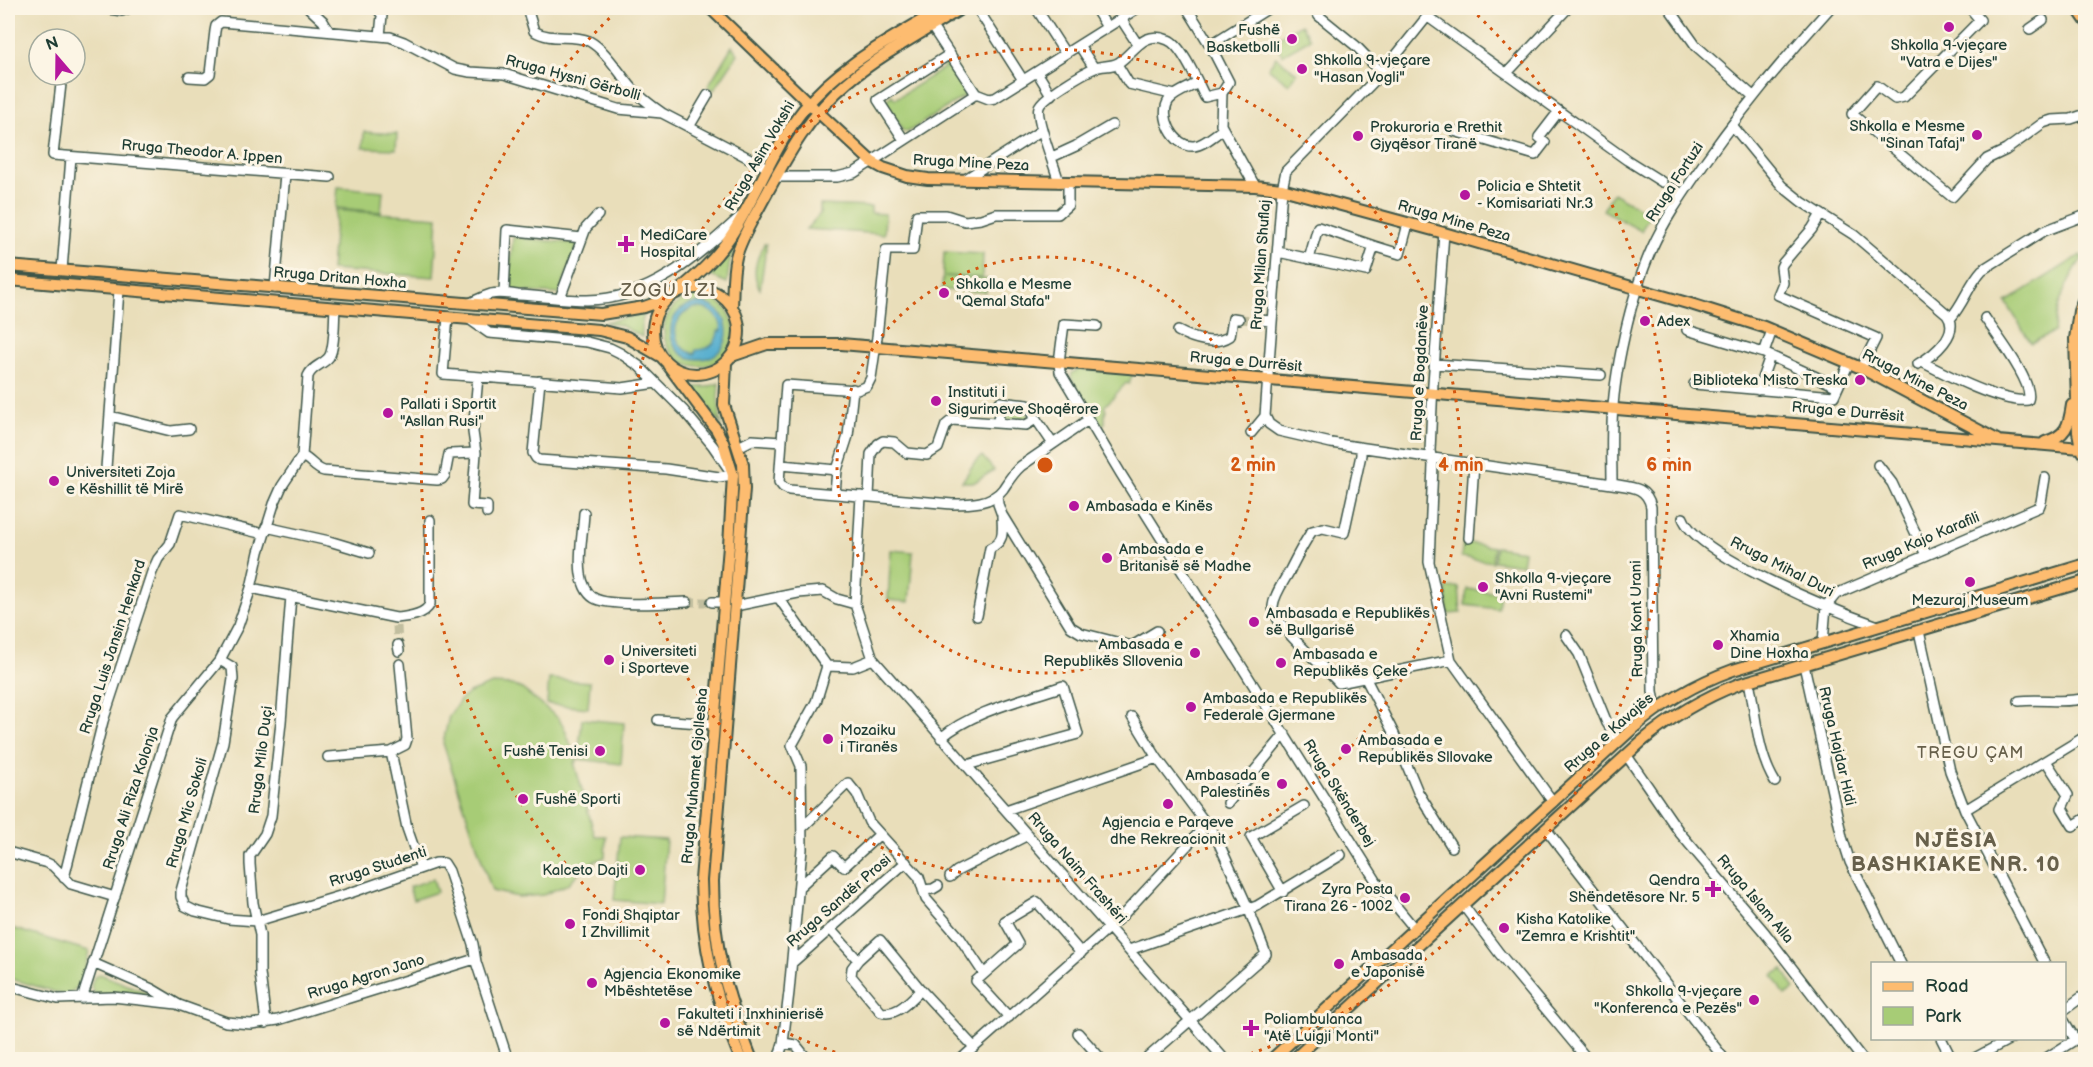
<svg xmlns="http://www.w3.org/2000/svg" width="2093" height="1067" viewBox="0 0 2093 1067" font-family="'Balsamiq Sans',sans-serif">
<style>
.green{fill:#a7cc76;stroke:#638455;stroke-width:1.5}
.water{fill:#4fabcd;stroke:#377480;stroke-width:1.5;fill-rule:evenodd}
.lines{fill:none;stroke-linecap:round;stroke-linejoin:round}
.minor-tunnel{stroke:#c1be9f;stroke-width:9;stroke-dasharray:9 4.5;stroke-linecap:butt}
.minor-casing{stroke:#3d5548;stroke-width:12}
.major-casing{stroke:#3d5548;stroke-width:14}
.minor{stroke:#fff;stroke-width:9}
.major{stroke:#fdbc70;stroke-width:10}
.ring{fill:none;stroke:#d45610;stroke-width:3;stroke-dasharray:3 6}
.poi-dot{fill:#b5179e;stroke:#fcf5e5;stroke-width:2}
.labels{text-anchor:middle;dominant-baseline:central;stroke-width:6;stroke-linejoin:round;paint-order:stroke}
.poi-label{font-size:15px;fill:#1f3d34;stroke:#fcf5e5;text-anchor:start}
.street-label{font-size:15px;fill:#1f3d34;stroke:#fcf5e5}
.neighbourhood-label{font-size:16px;letter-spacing:1.5px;fill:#67604b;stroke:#fcf5e5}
.quarter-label{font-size:18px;letter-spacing:1.5px;fill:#67604b;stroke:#fcf5e5}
.district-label{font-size:21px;font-weight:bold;letter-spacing:1.5px;fill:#67604b;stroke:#fcf5e5}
.centre{fill:#d45610;stroke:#fcf5e5;stroke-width:3}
.ring-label{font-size:18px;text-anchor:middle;font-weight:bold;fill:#d45610;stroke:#fcf5e5;stroke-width:6;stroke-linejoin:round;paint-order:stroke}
</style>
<rect width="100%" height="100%" fill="#fcf5e5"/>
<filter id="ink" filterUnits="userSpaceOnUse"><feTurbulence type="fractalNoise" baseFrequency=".0167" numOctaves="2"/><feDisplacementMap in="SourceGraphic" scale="12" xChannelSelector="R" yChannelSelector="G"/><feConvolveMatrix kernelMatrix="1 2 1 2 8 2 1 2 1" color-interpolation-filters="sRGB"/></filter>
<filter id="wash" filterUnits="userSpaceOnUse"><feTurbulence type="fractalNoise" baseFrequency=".008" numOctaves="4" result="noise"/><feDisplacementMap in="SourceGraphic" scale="24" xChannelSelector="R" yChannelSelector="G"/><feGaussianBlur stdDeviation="1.35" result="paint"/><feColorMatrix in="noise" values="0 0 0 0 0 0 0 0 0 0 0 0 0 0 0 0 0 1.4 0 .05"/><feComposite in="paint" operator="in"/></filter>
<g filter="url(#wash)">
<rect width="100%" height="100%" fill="#e9deba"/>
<path class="green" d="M1301 24 1310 39 1282 55 1274 40Z
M732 46 738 54 714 90 708 86Z
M1276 57 1297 73 1289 84 1268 68Z
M948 60 950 61 969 93 908 132 903 131 886 100 892 95 895 99 944 68 942 64Z
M364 132 397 134 396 149 363 148Z
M338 187 383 191 381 212 336 208Z
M1613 193 1650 214 1641 231 1603 210Z
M820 205 871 207V213L885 214 884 234 806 229 820 214Z
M336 210 438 217 434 277 331 270Z
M741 233 730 260 727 283 711 276 703 275 720 259Z
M513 237 578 244 559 294 508 291Z
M764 244H766V249L760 289C751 274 756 259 764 244Z
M944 252 983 254 982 278 966 277 987 279 986 292 965 291 966 277 945 276 964 278 963 291 942 290Z
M2081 255 2083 257C2067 280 2056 304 2054 332L2031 343 2006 302Z
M664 331a35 35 0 1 1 70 0a35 35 0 1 1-70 0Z
M644 314 642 322V337L620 325 604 322Z
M1079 369 1133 373 1129 384 1126 383 1104 407 1106 410 1105 412V423L1100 426 1071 378 1072 373Z
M719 383 718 398 721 424 693 387H707Z
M1005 408 1025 410 1030 417 1024 421 1004 419Z
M982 456 994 470 975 482H962L974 463Z
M1463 542 1494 547 1492 562 1461 557Z
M1496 547 1524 551 1522 565 1494 561Z
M891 550 913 552 909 602 888 600Z
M1459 587 1461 613 1448 614 1446 588Z
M1467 589 1500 593 1498 609 1465 605Z
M549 679 590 682 588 708 547 704Z
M492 684 512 685 522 689 558 718 564 727 577 762H574L595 836H606L605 857 586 865 568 884 543 895 518 897 492 891 443 743 449 716 461 699 469 693Z
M582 719 624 723 621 764 578 759Z
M620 837 666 840 661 904 614 900Z
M433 879 437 892 413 900 409 887Z
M8 927 89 951C85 967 83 990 65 995L8 978Z
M1783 969 1795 989 1785 995 1773 975Z
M100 974 150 994 155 998 94 994 91 986 94 977Z"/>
<path class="water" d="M697 303C736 303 737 358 700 359 664 361 659 308 697 303ZM693 308C708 306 721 315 722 331H718C717 343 709 350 696 350L695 354C670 347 669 318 693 308Z"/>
</g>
<g filter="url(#ink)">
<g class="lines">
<path class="minor-tunnel" d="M1239 319 1259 320
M1909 382 1918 364
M687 602H712
M397 626 398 645"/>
<defs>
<path id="minor" d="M103 8 122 11 130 8
M309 8 323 21 329 31
M377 8 382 15 380 36
M527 8 534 31C552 42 571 33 589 41 607 51 619 74 633 89 641 98 652 106 662 113
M977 8 1023 80
M1036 8 1065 53
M1095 8 1107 27
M1187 8 1210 45 1229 82 1222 93 1221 125 1255 186
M1314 8 1319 16 1356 46 1382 73
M1434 8 1382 73 1286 171 1282 189 1265 416 1269 424 1279 431 1331 443 1612 484C1630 487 1647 486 1651 507L1653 691 1656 709
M1669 8 1696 46 1753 96
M1970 8 1980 20 1904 97 1895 99 1877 86 1852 114 1952 197 1987 159 2006 150 2043 123 2052 120 2071 119 2086 114
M1428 17 1627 160 1662 182
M1121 19 1138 45
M932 27 976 94
M2030 29 2043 20
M1079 45 1094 68
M1210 45 1269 8
M1117 64 1129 84 1175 95
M1037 72 1051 95
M1507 73 1568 8
M62 75 53 155 330 177
M189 77 205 78 210 74 215 31 216 26 221 22 390 37 404 42 455 69 470 72 504 74 618 109 662 113 768 168
M1198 83C1189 88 1176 92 1169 100 1158 115 1174 148 1194 146 1204 145 1214 135 1222 130
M976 94 989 99 995 98 1138 8
M1732 125 1782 186 1802 202 1854 235 1947 314C1961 333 1934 355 1918 364
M689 127 708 95
M1454 131 1535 155 1545 142 1539 137 1559 111
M904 140 878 100 950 54
M1052 157 1076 146 1112 125
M776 177H837L854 173 976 94
M964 180 1042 130
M1059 182C1055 167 1035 118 1039 107 1042 97 1085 72 1095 68 1103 65 1111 67 1118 63 1134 53 1143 29 1168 40 1182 45 1198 83 1205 97L1222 93
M1068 182V205L1058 214H996L981 219 965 221 946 215H917L913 250H886L877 337 871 378 867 386 857 390 786 385 779 482 783 487 789 490 952 504C969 504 992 504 1003 489 1009 480 1013 473 1021 466L1088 420
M1672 188 1682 194
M1821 214 1812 229 1783 263 1781 267 1783 283 1778 295 1876 338 1861 368
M1444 233 1433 383 1430 451 1433 465 1429 562 1451 660 1553 802
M1278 252 1366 271 1374 246 1400 254 1408 224
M1309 259 1318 227 1374 246
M62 270 71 157
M275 288 285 174
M504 293 507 230 582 238
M560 298 586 228 598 215
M470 303C477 300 484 296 491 294 500 292 509 294 518 295 541 296 564 300 587 300 650 300 696 257 740 217
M448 317 443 374 622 388 656 383
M469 319 489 333 587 342 610 348 620 353 639 366 684 411 713 446 733 475 719 477 666 469 539 460 536 458 533 453 540 381
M1950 319C1964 303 1969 284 1982 270L2044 231 2086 215
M1259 320 1272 321
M1097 326 1064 324 1059 362 1060 372 1121 474 1378 884 1414 928
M1687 330 1764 353 1838 387
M1178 331C1193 339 1215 346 1230 336L1233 318 1239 319
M1764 353 1772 330
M1922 362C1945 374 2002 404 2028 400 2035 384 1995 333 1985 318
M1434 364 1601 375
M478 377 473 432 476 453 472 505 487 506V513
M1694 384 1834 396 1849 363
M1758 390 1770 356
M110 416 171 431 189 429
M998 423 1000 402 1028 405 1036 419
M1251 433 1265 416
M738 447 752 440 782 442
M1361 448V455L1344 533 1323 528 1312 531C1303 544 1296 558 1289 572 1284 581 1274 595 1273 606 1272 625 1325 667 1339 683L1451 660
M302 456C311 460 315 469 324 471L437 480 442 479 445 475 449 454 476 453
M781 465 837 470
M1878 465 1892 483 1926 555
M106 468 119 290
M1612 484C1612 465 1611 445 1612 425 1613 374 1631 295 1652 248 1666 217 1685 191 1704 163 1743 108 1785 57 1830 8
M835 493 837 470 848 436 853 389
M997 495 998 504 1002 515 1071 627 1081 633 1132 646 1157 631
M861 496 855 604 873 659 1225 1060
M869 497 871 454 878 444 883 441 894 442 907 453 927 455 938 448 946 425 952 420 1026 425 1036 419 1053 444
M584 513C583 533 578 555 581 574 582 582 586 593 594 598 609 607 668 603 687 602
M1683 518C1697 556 1838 612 1878 626
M266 527 329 541 369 553
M1469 538 1474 464
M251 588 396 618C408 617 425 615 430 604V520
M778 597 827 666
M712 602H724
M735 606 798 593 823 591 837 599 855 604
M977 616 990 548C1006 541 1002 530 1002 515
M1919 631 1950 771 1965 810 2045 964
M1566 635 1579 654 1607 723 1619 741
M1823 643 1826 606 1836 594 2039 507 2041 502 2045 478
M398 645 399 651
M220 660 232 667 233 679 223 742 181 891V897L185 906 195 911 228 919 257 921 350 893 436 863H444L449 871 473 944 476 962 508 1060
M1804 665 1842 837 1850 862 1901 964
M827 666 853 667 873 659
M1365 677 1394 734 1418 792 1452 847
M1749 681C1756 715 1757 753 1775 782
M2019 701C2041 698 2065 704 2086 698
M1132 717 1157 758 1216 837 1249 910 1266 954 1145 1060
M658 720 714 724
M941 738C974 710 1024 700 1063 686L1078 734 967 765
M391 752 407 828 421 868
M1627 756 1680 833 1765 933 1863 1060
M328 757 391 752 405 745 407 739 400 664
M2046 761 2068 795 2062 808 2073 826 2086 818
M1228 803 1285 734
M1006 810 1157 758
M1965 810 2086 736
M803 827 848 783 857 794 869 822 919 877 926 899 960 938 984 974
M1546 829 1725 1060
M8 852 47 863 53 866 71 884 115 897
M950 877 957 871 1028 835
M64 878 103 721 152 572 158 559 170 544 180 514 264 534
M799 887 833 856 844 867 880 834
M923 890 933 889 938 886
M1283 892 1251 837 1304 806
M1463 905 1499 953 1588 1060
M830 929 858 960 880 940 921 990 974 1047
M1129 950 1257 906 1341 855
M858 960 852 968 851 976 881 1012C897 1017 910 1000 921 990
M93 963 152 989 179 1005 226 1022 251 1024 278 1020 475 959
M792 963 906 862
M8 986 58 999 113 997 177 1004
M82 999 172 718 220 660 238 626 251 588 259 552 274 504 282 486 302 456 308 376C312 366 323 365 329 357 335 348 334 319 335 308
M2064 1010 2086 994
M1009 1017 976 981 1018 944 1005 921 1037 902 1081 953
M2064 1021 2075 1039
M266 1023 260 973V935L253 903 250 864V856L265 834 271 816 281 722 291 596
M1078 1033 1102 1060
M1941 1038 1952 1060
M783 1043 796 1045 808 1060
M778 1060 783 1043 789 992 802 849 801 766 792 745 816 702 827 666
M960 1060 1123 915 1207 824
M1971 1060 2012 1038
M2043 1060 2086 1033"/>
<path id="major" d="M710 8 818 112 872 162 883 168 907 176 928 179 1255 186 1282 189 1444 233 1694 305 1764 327 1861 368 1997 440
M2077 8 2086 21
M8 266 601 314 644 307 667 299
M8 280 599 330 627 337 660 356
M653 331a43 43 0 1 1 86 0a43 43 0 1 1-86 0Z
M676 293C696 276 716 259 730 237 757 196 773 148 803 110 840 64 894 38 943 8
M2086 293 2079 311 2075 339 2078 432 2081 448 2086 456
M732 307C733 290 732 273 736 257 741 238 752 221 761 204 785 160 809 114 848 82 881 54 925 31 962 8
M732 356 767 344H841L2081 448
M726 363 724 405 743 464 744 489 713 881C713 950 727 996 752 1060
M668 365 716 429 723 442 733 475 729 546 701 880C702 947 715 997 741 1060
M2045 442C2066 436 2069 426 2072 405
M781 1060V1057
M1271 1060 1631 730C1662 703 1694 684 1733 670L2086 564
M1293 1060 1641 742C1671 717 1702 698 1739 684L2086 581"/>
</defs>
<use href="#minor" class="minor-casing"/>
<use href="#major" class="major-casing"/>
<use href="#minor" class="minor"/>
<use href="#major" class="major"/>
</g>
</g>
<g class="ring">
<circle cx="1045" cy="465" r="208"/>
<circle cx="1045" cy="465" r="416"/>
<path d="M852 1058A624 624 0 0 1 619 9M1471 9A624 624 0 0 1 1238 1058"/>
</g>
<g class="poi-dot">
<circle cx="1949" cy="27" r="6"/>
<circle cx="1292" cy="39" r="6"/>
<circle cx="1302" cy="69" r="6"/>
<circle cx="1977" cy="135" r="6"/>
<circle cx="1358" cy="136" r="6"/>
<circle cx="1465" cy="195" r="6"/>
<path d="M623 235h6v6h6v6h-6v6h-6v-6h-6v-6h6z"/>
<circle cx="944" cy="293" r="6"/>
<circle cx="1645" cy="321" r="6"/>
<circle cx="1860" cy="380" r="6"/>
<circle cx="936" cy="401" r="6"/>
<circle cx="388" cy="413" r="6"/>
<circle cx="54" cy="481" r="6"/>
<circle cx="1074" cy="506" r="6"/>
<circle cx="1107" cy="558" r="6"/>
<circle cx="1970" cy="582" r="6"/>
<circle cx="1483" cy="587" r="6"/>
<circle cx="1254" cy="622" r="6"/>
<circle cx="1718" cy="645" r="6"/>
<circle cx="1195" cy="653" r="6"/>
<circle cx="609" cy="660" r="6"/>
<circle cx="1281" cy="663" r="6"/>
<circle cx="1191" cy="707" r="6"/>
<circle cx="828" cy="739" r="6"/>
<circle cx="1346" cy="749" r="6"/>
<circle cx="600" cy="751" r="6"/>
<circle cx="1282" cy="784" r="6"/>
<circle cx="523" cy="799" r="6"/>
<circle cx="1168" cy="804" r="6"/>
<circle cx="640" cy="870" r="6"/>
<path d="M1710 880h6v6h6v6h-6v6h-6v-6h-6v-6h6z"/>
<circle cx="1405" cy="898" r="6"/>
<circle cx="570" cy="924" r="6"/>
<circle cx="1504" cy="928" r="6"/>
<circle cx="1339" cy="964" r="6"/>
<circle cx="592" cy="983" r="6"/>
<circle cx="1754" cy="1000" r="6"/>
<circle cx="665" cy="1023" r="6"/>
<path d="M1248 1019h6v6h6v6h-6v6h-6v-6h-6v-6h6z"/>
</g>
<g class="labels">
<g class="poi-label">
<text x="1280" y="30" text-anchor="end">Fushë<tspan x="1280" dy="17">Basketbolli</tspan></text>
<text x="1949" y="45" text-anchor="middle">Shkolla 9-vjeçare<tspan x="1949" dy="17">"Vatra e Dijes"</tspan></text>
<text x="1314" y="60">Shkolla 9-vjeçare<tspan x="1314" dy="17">"Hasan Vogli"</tspan></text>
<text x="1965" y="126" text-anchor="end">Shkolla e Mesme<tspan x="1965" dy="17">"Sinan Tafaj"</tspan></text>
<text x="1370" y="127">Prokuroria e Rrethit<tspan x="1370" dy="17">Gjyqësor Tiranë</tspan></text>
<text x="1477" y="186">Policia e Shtetit<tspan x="1477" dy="17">- Komisariati Nr.3</tspan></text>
<text x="640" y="235">MediCare<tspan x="640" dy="17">Hospital</tspan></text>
<text x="956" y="284">Shkolla e Mesme<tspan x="956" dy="17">"Qemal Stafa"</tspan></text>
<text x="1657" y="321">Adex</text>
<text x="1848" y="380" text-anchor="end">Biblioteka Misto Treska</text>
<text x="948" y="392">Instituti i<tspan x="948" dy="17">Sigurimeve Shoqërore</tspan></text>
<text x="400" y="404">Pallati i Sportit<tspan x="400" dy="17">"Asllan Rusi"</tspan></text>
<text x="66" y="472">Universiteti Zoja<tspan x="66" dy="17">e Këshillit të Mirë</tspan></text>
<text x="1086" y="506">Ambasada e Kinës</text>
<text x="1119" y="549">Ambasada e<tspan x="1119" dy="17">Britanisë së Madhe</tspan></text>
<text x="1495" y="578">Shkolla 9-vjeçare<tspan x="1495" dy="17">"Avni Rustemi"</tspan></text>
<text x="1970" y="600" text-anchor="middle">Mezuraj Museum</text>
<text x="1266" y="613">Ambasada e Republikës<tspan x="1266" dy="17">së Bullgarisë</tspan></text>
<text x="1730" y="636">Xhamia<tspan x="1730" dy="17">Dine Hoxha</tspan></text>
<text x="1183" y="644" text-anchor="end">Ambasada e<tspan x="1183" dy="17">Republikës Sllovenia</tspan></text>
<text x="621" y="651">Universiteti<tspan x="621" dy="17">i Sporteve</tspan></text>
<text x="1293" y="654">Ambasada e<tspan x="1293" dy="17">Republikës Çeke</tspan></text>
<text x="1203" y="698">Ambasada e Republikës<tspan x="1203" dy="17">Federale Gjermane</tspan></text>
<text x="840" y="730">Mozaiku<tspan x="840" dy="17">i Tiranës</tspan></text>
<text x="1358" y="740">Ambasada e<tspan x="1358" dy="17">Republikës Sllovake</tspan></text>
<text x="588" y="751" text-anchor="end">Fushë Tenisi</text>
<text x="1270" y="775" text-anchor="end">Ambasada e<tspan x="1270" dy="17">Palestinës</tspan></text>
<text x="535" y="799">Fushë Sporti</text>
<text x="1168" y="822" text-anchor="middle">Agjencia e Parqeve<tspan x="1168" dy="17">dhe Rekreacionit</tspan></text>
<text x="628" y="870" text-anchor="end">Kalceto Dajti</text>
<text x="1700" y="880" text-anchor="end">Qendra<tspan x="1700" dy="17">Shëndetësore Nr. 5</tspan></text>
<text x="1393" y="889" text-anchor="end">Zyra Posta<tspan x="1393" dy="17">Tirana 26 - 1002</tspan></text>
<text x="582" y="915">Fondi Shqiptar<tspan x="582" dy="17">I Zhvillimit</tspan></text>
<text x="1516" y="919">Kisha Katolike<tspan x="1516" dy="17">"Zemra e Krishtit"</tspan></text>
<text x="1351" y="955">Ambasada<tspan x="1351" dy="17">e Japonisë</tspan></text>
<text x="604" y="974">Agjencia Ekonomike<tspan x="604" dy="17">Mbështetëse</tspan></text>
<text x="1742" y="991" text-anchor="end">Shkolla 9-vjeçare<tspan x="1742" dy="17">"Konferenca e Pezës"</tspan></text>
<text x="677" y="1014">Fakulteti i Inxhinierisë<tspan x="677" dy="17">së Ndërtimit</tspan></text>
<text x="1264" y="1019">Poliambulanca<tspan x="1264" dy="17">"Atë Luigji Monti"</tspan></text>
</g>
<g class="street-label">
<text transform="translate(573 78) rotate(15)">Rruga Hysni Gërbolli</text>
<text transform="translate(202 152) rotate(5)">Rruga Theodor A. Ippen</text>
<text transform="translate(760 156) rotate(-60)">Rruga Asim Vokshi</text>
<text transform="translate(971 163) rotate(3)">Rruga Mine Peza</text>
<text transform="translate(1675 182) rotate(-57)">Rruga Fortuzi</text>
<text transform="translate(1454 221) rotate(16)">Rruga Mine Peza</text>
<text transform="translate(1261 265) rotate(-86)">Rruga Milan Shuflaj</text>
<text transform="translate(340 278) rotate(5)">Rruga Dritan Hoxha</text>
<text transform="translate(1246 362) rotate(5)">Rruga e Durrësit</text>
<text transform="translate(1420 373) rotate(-87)">Rruga e Bogdanëve</text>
<text transform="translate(1915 380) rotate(27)">Rruga Mine Peza</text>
<text transform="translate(1848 412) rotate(5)">Rruga e Durrësit</text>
<text transform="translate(1921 541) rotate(-23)">Rruga Kajo Karafili</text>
<text transform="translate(1782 567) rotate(27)">Rruga Mihal Duri</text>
<text transform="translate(1637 619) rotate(-91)">Rruga Kont Urani</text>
<text transform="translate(113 647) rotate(-72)">Rruga Luis Jansin Henkard</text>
<text transform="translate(1609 733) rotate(-41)">Rruga e Kavajës</text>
<text transform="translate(1837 746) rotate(77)">Rruga Hajdar Hidi</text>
<text transform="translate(261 760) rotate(-83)">Rruga Milo Duçi</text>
<text transform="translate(695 776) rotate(-85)">Rruga Muhamet Gjollesha</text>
<text transform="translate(1339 793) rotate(58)">Rruga Skënderbej</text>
<text transform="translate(131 798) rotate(-72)">Rruga Ali Riza Kolonja</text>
<text transform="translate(187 813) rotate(-74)">Rruga Mic Sokoli</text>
<text transform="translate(378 867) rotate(-18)">Rruga Studenti</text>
<text transform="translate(1077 868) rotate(49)">Rruga Naim Frashëri</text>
<text transform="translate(1755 899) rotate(50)">Rruga Islam Alla</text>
<text transform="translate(839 901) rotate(-41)">Rruga Sandër Prosi</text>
<text transform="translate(366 977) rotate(-17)">Rruga Agron Jano</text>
</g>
<g class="neighbourhood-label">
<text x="1971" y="753">TREGU ÇAM</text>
</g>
<g class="quarter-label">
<text x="669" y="290">ZOGU I ZI</text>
</g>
<g class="district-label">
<text x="1956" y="840">NJËSIA<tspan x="1956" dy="24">BASHKIAKE NR. 10</tspan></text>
</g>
</g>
<circle cx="1045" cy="465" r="9" class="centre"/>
<g class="ring-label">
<text x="1253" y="471">2 min</text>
<text x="1461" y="471">4 min</text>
<text x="1669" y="471">6 min</text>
</g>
<rect width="2093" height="1067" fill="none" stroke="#fcf5e5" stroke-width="30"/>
<rect x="1871" y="962" width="195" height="78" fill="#fcf5e5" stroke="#a4ab9e" stroke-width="1.5"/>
<rect x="1883" y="982" width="30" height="9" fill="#fdbc70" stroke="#a4ab9e" stroke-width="1.5"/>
<text x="1925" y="992" font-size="18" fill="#1f3d34">Road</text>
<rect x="1883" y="1007" width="30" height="18" fill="#a7cc76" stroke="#a4ab9e" stroke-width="1.5"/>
<text x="1925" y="1022" font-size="18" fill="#1f3d34">Park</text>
<g transform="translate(57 57) rotate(340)"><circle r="28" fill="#fcf5e5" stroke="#a4ab9e" stroke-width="1.5"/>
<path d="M0-4.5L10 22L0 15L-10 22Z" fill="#b5179e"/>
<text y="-9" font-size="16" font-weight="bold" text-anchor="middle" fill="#1f3d34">N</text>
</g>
</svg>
